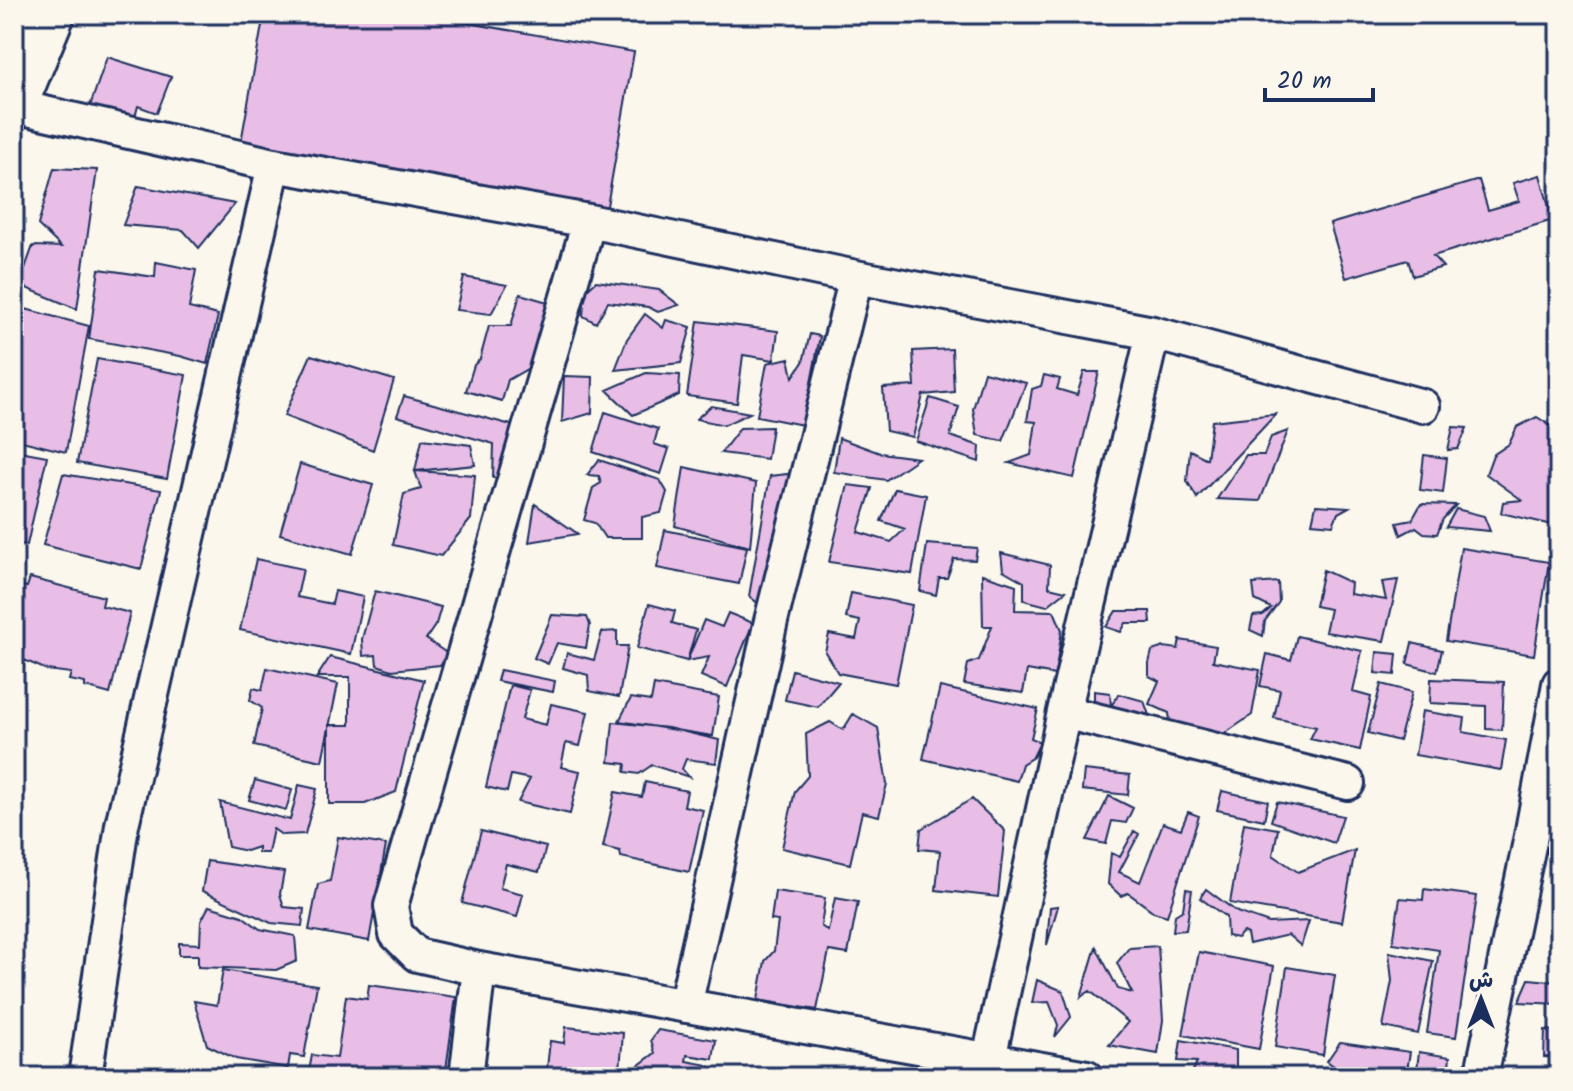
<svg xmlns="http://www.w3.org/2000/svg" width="1573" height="1091" viewBox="0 0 1573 1091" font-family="Kalam,'Playpen Sans Arabic',sans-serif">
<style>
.building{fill:#e8bee6;stroke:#1b2f5e;stroke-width:2}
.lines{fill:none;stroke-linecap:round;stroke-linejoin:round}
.street-casing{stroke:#1b2f5e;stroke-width:38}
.secondary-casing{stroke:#1b2f5e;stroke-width:50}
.street{stroke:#fbf7ec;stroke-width:32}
.secondary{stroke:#fbf7ec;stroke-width:44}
</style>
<rect width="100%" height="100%" fill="#fbf7ec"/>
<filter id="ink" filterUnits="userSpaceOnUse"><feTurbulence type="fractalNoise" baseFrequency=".0125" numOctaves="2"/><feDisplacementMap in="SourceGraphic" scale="16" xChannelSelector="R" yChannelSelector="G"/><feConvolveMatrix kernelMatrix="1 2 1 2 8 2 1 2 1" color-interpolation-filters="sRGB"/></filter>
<g filter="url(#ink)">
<path class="building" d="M264 14H417L634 52 604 223 238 159Z
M107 57 171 77 157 113 138 106 131 132 89 109Z
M54 168 97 170 77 309 19 285 33 246 61 247 38 225Z
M1540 175 1553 220 1433 256 1443 267 1413 276 1408 260 1346 278 1330 224 1479 180 1488 210 1519 201 1513 183Z
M138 186 235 204 199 248 183 230 123 225Z
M156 262 196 270 189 308 218 315 207 364 180 356 89 339 99 269 155 277Z
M464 277 507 285 491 314 456 310Z
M596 281 659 290 679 305 658 312 648 307 608 302 596 323 583 316 585 291Z
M520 294 551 303 534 365 508 380 502 401 466 391 474 365 480 359 489 326H511Z
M14 306 89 326 66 452 14 439Z
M645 314 663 328 666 320 691 327 681 363 615 370 627 339Z
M698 321 778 331 774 360 743 355 737 403 687 396Z
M810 334 820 336 803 425 757 416 767 363 789 358 793 377 803 362Z
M952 349 954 392 923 395 913 437 886 431 883 388 915 386 913 351Z
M311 355 394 380 373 450 284 416Z
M97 359 186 375 167 479 77 463Z
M984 372 1026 383 1003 441 977 435 973 409Z
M1084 372H1099L1074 478 1009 463 1031 455 1036 422 1027 421 1032 389 1041 386 1044 375 1060 379 1057 389 1077 395Z
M646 373 680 375 679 395 633 415 607 390Z
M564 376 593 377 592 413 562 422Z
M404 396 515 426 505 478H493L494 444 397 416Z
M930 398 959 407 950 436 980 446 979 462 916 441Z
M711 406 750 413 724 425 696 419Z
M605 412 658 429 654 444 669 449 661 474 593 452Z
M1276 414 1197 498 1187 481 1190 450 1207 459 1212 421Z
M1537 417 1559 431V500L1553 525 1501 513 1503 502 1522 500 1486 474 1493 455 1509 444 1517 427Z
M772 427 767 459 721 453 740 428Z
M1453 427 1467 428 1458 449 1448 450Z
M1288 431 1260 501 1217 499 1246 455H1264L1271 437Z
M839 438 880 453 918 458 886 480 834 472Z
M422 439 471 445 475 465 415 471Z
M14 450 47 456 27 545 14 544Z
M1424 455 1447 458 1443 493 1420 490Z
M599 460 660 480 667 492 661 513 642 517V538H605L595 523 584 520 593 488 601 483 599 476 587 475Z
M300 464 373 485 352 554 280 534Z
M684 467 756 483 750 547 675 526Z
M415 471 475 475 471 519 441 556 393 545 404 494 421 489Z
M797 473 766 610 749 596 770 476Z
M63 474 161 490 141 569 43 545Z
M848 485 872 488 858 532 891 542 905 529 881 521 895 489 926 495 912 574 829 562Z
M535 504 578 534 529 542Z
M1421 504 1456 505 1443 519 1437 534 1424 533 1416 527 1401 535 1397 523 1412 520Z
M1316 505 1349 507 1338 513 1333 525 1312 523Z
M1456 509 1484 516 1490 531 1446 527Z
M665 530 747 547 739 584 657 568Z
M927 544 977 548 975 560 954 559 947 578H939L936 595 920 591Z
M1461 548 1549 562 1534 655 1446 641Z
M1001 553 1050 565 1049 587 1066 591 1047 606 1024 600V582L1003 570Z
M256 559 303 569 297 597 332 604 335 591 363 597 351 654 240 630Z
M1323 570 1351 583 1350 594 1386 600 1382 582 1398 580 1384 641 1325 632 1330 609 1315 606Z
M982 574 1016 585 1015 610 1054 611 1062 630 1055 675 1027 670 1023 693 964 684 968 664 979 660 992 626H983Z
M30 578 104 597 102 606 130 613 110 694 85 687V683L69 680 71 673 47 670 24 660 23 668H14V584L27 587Z
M1278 582 1279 602 1265 621 1263 636 1250 630 1253 616 1263 615 1271 608 1255 600 1253 584Z
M375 591 441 607 436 624 426 639 448 654 440 665 392 670 377 665 376 655 363 656 362 639Z
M851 593 912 605 896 684 838 673 825 652 829 634 856 639 860 621 846 618Z
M649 604 675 611 672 623 696 630 687 661 637 648Z
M1116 611H1150L1151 623H1126L1121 632 1106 627Z
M728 613 753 623 727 687 701 676 709 657 687 661 704 620 722 627Z
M552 615 587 617 590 625 586 648 557 643 548 664 534 658Z
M617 631V646H628L619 697 589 691 588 675 563 668 567 653 594 660 602 632Z
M1297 636 1362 651 1353 692 1371 697 1360 750 1310 739 1316 727 1274 718 1280 690 1260 686 1267 654 1291 660Z
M1180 640 1216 646 1213 661 1260 670 1252 715 1224 734 1170 721 1169 713 1149 704 1159 681 1149 676V663L1152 651 1164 647 1178 649Z
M1412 643 1442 650 1437 672 1407 664Z
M1377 652 1397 654 1395 675 1375 673Z
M330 657 424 680 396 792 365 804H329V725H350V677H317Z
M267 668 338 684 322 761 254 746 262 708 250 700 253 688 262 690Z
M500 670 555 681 553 692 497 681Z
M792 670 839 682 818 707 785 700Z
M1431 679 1504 682 1502 730 1486 729V706L1430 703Z
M1381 684 1412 692 1399 741 1368 733Z
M510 685 530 690 522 719 546 725 551 704 588 712 580 746 566 743 561 767 580 771 570 814 518 802 530 779 511 775 507 792 486 787Z
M654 685 719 697 713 736 619 721 631 698 651 701Z
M940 687 1038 709 1031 738 1040 742 1033 757 1022 764 1017 781 923 759Z
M1094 691 1110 693 1111 706 1094 704Z
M1119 694 1144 701 1149 715 1111 706Z
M1422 711 1465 718 1463 732 1506 740 1501 770 1415 755Z
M853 714 878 728 887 784 879 816 862 812 850 864 782 848 795 791 808 776 806 734 830 722 843 730Z
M613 722 668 728 719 740 716 763 686 759 682 769 689 777 652 765 639 774 625 772 626 764 609 762Z
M1084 770 1130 775 1128 795 1082 790Z
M255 780 292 790 286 810 249 800Z
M645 782 687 791 684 806 703 810 689 872 621 857 620 851 603 847 615 792 642 797Z
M299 785 317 789 305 834 282 835 273 829 268 853H258V847L246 851 228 847 220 802 290 820Z
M1222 791 1268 801 1264 820 1217 810Z
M1109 796 1133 808 1126 823 1112 821 1106 844 1087 840Z
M972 799 1005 831 998 897 936 890 940 851 919 849 921 829Z
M1277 802 1343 816 1334 843 1271 821Z
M1188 812 1199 816 1167 916 1154 912 1128 893 1121 896 1108 884 1111 853 1120 857 1134 831 1139 834 1119 872 1140 882 1163 823 1181 829Z
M1244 823 1278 829 1273 855 1298 872 1355 850 1342 922 1230 903Z
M481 831 546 847 539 872 506 864 500 888 523 894 517 917 462 903Z
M338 837 386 845 369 941 309 930 318 884 330 881Z
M207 861 284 872 280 894 284 907 304 909 302 926 271 923 202 891Z
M1186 889 1192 890 1186 930 1173 931 1175 915 1183 910Z
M1206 889 1237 912 1269 923 1309 921 1301 946 1288 935 1249 944 1247 934 1243 932 1237 938 1227 936 1226 917 1200 898Z
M1424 889 1477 896 1456 1037 1427 1033 1439 950 1393 943 1400 898 1423 900Z
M775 891 825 898 821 926 828 931 835 898 858 902 848 954 829 951 817 1010 758 1000 765 961 774 951 778 921 771 920Z
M209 906 242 916 260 929 295 936 297 961 276 970 198 967V955H179V943L200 944 201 921Z
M1058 906 1047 945 1050 907Z
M1158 946 1163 1020 1158 1054 1109 1045 1128 1022 1090 991 1081 997 1096 947 1118 989 1132 993 1117 963 1129 948Z
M1199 952 1274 966 1259 1049 1183 1035Z
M1389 952 1433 961 1418 1034 1383 1027 1392 981Z
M1287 967 1335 975 1323 1055 1275 1047Z
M223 970 317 985 304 1057 290 1055 288 1068 236 1059 207 1045 194 1001 217 1005Z
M1529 979 1559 982V1004L1519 1002Z
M1037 980 1063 991 1071 1017 1055 1037 1058 1025 1049 1002 1032 1003Z
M369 985 456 997 445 1077H308L312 1055 337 1058 346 996 367 999Z
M566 1027 623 1033 620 1070 609 1069 610 1077H546L550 1041 564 1043Z
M658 1030 716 1040 713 1059 687 1055 686 1061 707 1065 712 1069 711 1077H634L635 1068 655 1053 651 1040Z
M1545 1030 1556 1031 1559 1035V1058L1544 1057Z
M1181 1040 1236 1050V1067L1229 1077 1192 1073 1197 1062 1178 1061Z
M1340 1042 1410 1052 1406 1076H1347L1327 1061Z
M1419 1052 1450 1057 1448 1077H1416Z"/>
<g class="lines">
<defs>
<path id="street" d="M14 106 274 165 589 221 856 277 1153 333 1423 406
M589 221 391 906 396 934 417 955 479 969 1087 1077
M1064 712 1348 783
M685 1006 771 621 856 277
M85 1077 122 825 274 165
M466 1077 479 969
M985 1077 1064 712 1153 333
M1481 1077 1531 836 1559 684"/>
<path id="secondary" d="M14 106 52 14"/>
</defs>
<use href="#street" class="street-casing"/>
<use href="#secondary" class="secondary-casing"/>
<use href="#street" class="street"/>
<use href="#secondary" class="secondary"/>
</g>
</g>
<rect width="1573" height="1091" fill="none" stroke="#fbf7ec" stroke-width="48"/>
<rect x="24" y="24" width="1525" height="1043" fill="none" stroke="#1b2f5e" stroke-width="3" filter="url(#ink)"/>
<g transform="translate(1481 999)" stroke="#fbf7ec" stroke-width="6" paint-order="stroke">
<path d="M0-6L14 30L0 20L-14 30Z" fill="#1b2f5e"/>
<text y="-12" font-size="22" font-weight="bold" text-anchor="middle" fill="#1b2f5e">ش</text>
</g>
<path d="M1265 88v12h108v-12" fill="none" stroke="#1b2f5e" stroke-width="4"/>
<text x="1277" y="88" font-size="24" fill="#1b2f5e" stroke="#fbf7ec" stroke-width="6" paint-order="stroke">20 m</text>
</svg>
